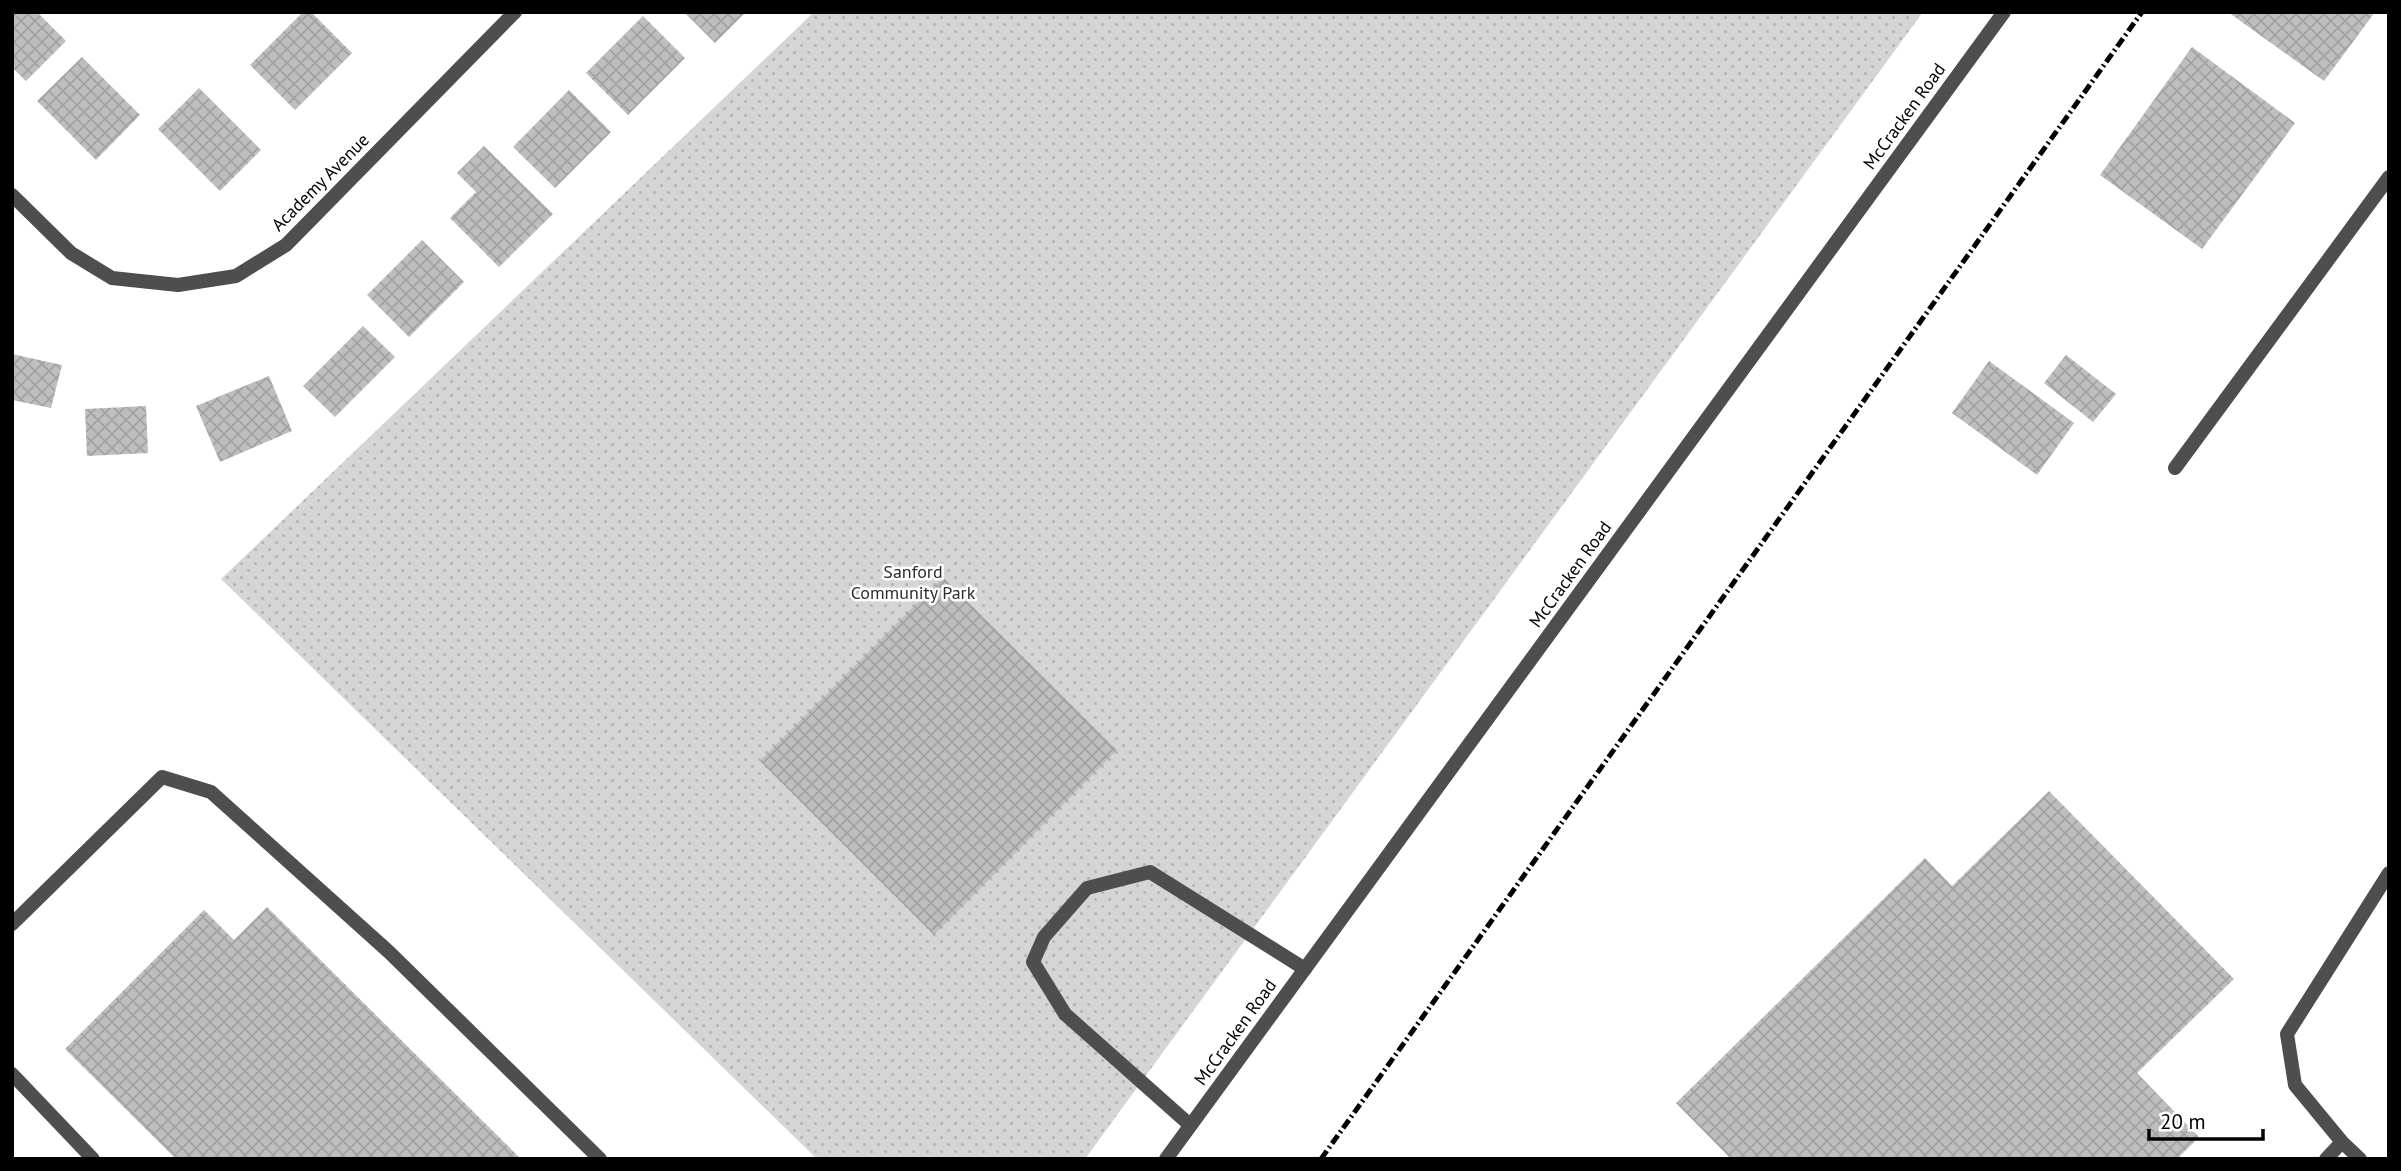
<svg xmlns="http://www.w3.org/2000/svg" width="2401" height="1171" viewBox="0 0 2401 1171" font-family="'PT Sans',sans-serif">
<style>
.green{fill:url(#green-dots)}
.building{fill:url(#building-cross-hatch)}
.lines{fill:none;stroke-linecap:round;stroke-linejoin:round}
.service{stroke:#4e4e4e;stroke-width:14}
.minor{stroke:#4e4e4e;stroke-width:14}
.tertiary{stroke:#4e4e4e;stroke-width:14}
.rail{stroke:#000;stroke-width:5;stroke-dasharray:10 3.5 2 3.5;stroke-linecap:butt}
.labels{text-anchor:middle;dominant-baseline:central;stroke-width:5;stroke-linejoin:round;paint-order:stroke}
.street-label{font-size:18px;fill:#000;stroke:#fff}
.park-label{font-size:18px;fill:#2c2c2c;stroke:#fff}
</style>
<defs>
<pattern id="green-dots" width="8" height="8" patternUnits="userSpaceOnUse" patternTransform="scale(1.75)"><rect width="8" height="8" fill="#d5d5d5"/><path d="M2 2h.1M6 6h.1" fill="none" stroke="#b5b5b5" stroke-width="1.8" stroke-linecap="round"/></pattern>
<pattern id="building-cross-hatch" width="8" height="8" patternUnits="userSpaceOnUse" patternTransform="scale(1.75)"><rect width="8" height="8" fill="#bebebe"/><path d="M0 0l8 8M0 8l8-8" fill="none" stroke="#a2a2a2"/></pattern>
</defs>
<rect width="100%" height="100%" fill="#fff"/>
<path class="green" d="M814 12H1923L1085 1159H817L221 579Z"/>
<path class="building" d="M12 12H37L66 41 26 81 12 67Z
M303 12H311L352 53 295 110 250 65Z
M684 12H746L715 43Z
M2228 12H2375L2324 81Z
M643 16 685 58 628 115 586 73Z
M2192 47 2295 123 2202 249 2100 175Z
M82 57 140 115 96 160 37 101Z
M199 88 261 150 220 191 158 129Z
M569 90 611 132 555 188 513 147Z
M484 146 553 214 499 267 450 218 476 192 457 173Z
M422 240 464 282 409 337 367 295Z
M363 326 395 357 335 417 303 386Z
M12 354 62 365 51 408 12 400Z
M2066 355 2116 394 2093 422 2044 383Z
M1989 361 2074 423 2037 475 1952 413Z
M269 376 292 431 220 462 196 406Z
M146 406 148 453 87 456 85 409Z
M943 577 1117 750 934 935 760 761Z
M2049 791 2234 979 2137 1073 2199 1137 2177 1159H1731L1676 1103 1925 858 1952 886Z
M267 907 521 1159H176L65 1049 204 910 234 940Z"/>
<g class="lines">
<path class="service" d="M2175 468 2389 177
M12 924 162 777 211 792 389 952 600 1159
M12 1074 93 1159
M1190 1125 1065 1014 1033 962 1044 937 1087 888 1150 872 1305 969
M2326 1159 2342 1142
M2360 1159 2342 1142 2295 1085 2287 1034 2389 873"/>
<path class="minor" d="M12 195 71 253 112 278 178 285 236 276 286 245 515 12"/>
<path class="tertiary" d="M1166 1159 2004 12"/>
<path class="rail" d="M1321 1159 2142 12"/>
</g>
<g class="labels">
<g class="street-label">
<text transform="translate(1904 116) rotate(-54)">McCracken Road</text>
<text transform="translate(320 182) rotate(-45)">Academy Avenue</text>
<text transform="translate(1570 574) rotate(-54)">McCracken Road</text>
<text transform="translate(1235 1032) rotate(-54)">McCracken Road</text>
</g>
<g class="park-label">
<text x="913" y="571">Sanford<tspan x="913" dy="21">Community Park</tspan></text>
</g>
</g>
<rect width="2401" height="1171" fill="none" stroke="#000000" stroke-width="28"/>
<path d="M2149 1129v10h114v-10" fill="none" stroke="#000000" stroke-width="3.5"/>
<text x="2160" y="1129" font-size="21" fill="#000000" stroke="#ffffff" stroke-width="5" paint-order="stroke">20 m</text>
</svg>
